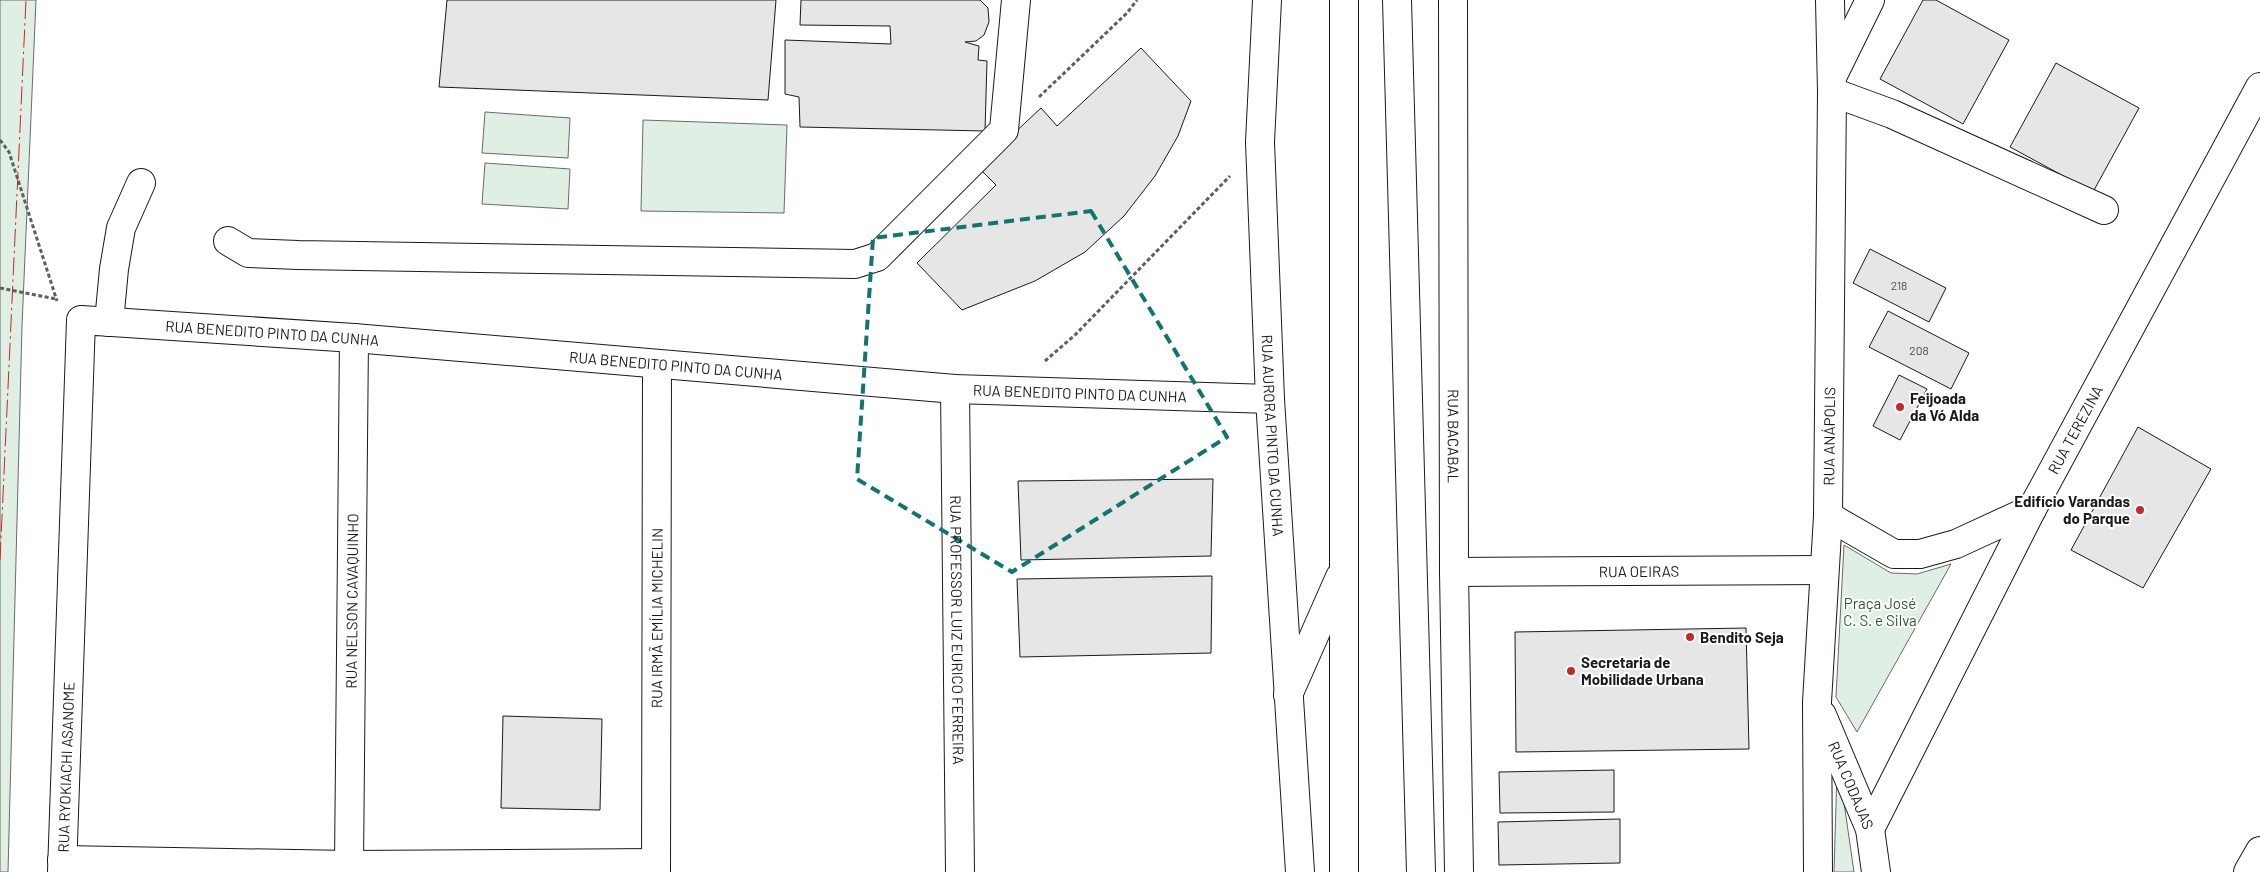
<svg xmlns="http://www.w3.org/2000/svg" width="2260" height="872" viewBox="0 0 2260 872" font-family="Barlow,sans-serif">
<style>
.green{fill:#e0efe3;stroke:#6a6a6a}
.building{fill:#e6e6e6;stroke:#1a1a1a}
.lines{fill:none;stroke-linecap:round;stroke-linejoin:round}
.minor-casing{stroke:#1a1a1a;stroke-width:30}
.major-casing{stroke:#1a1a1a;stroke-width:30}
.path{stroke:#5f5f5f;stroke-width:3;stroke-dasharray:4 2.5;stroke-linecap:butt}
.minor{stroke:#fff;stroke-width:28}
.major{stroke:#fff;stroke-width:28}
.power{stroke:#c62828;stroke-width:1;stroke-dasharray:18 4 2.5 4;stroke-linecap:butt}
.marked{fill:none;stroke:#0f766e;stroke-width:4;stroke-dasharray:10 6;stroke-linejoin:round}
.poi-dot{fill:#c62828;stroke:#fff;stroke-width:2}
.labels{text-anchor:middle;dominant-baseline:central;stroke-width:4;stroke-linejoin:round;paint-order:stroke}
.number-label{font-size:12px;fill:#4d4d4d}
.street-label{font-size:15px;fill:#1a1a1a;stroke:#fff}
.poi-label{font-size:15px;font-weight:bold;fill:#1a1a1a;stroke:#fff;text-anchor:start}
.park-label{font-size:15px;fill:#2b5a34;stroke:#fff}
</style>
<rect width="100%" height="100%" fill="#fff"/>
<path class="green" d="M0 0H36L22 326 8 872H0Z
M485 112 570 118 568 158 482 153Z
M643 120 787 125 784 213 641 211Z
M485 163 570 169 568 209 482 204Z
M1844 545 1891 573 1917 574 1951 564 1857 732 1836 697Z
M1837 770 1840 775 1854 872H1834Z"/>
<path class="building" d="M447 0H776L768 100 439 87Z
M801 0H980L988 8 989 22 984 35 976 41 965 42 979 46 978 60 987 61 985 131 800 127 799 97 785 94V40L891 44 890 26 800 25Z
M1923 0H1936L2009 40 1963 124 1880 79Z
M1141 48 1191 101 1178 136 1155 176 1124 216 1085 252 1035 281 962 310 917 263 996 185 978 167 1041 108 1057 126Z
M2056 63 2139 108 2093 192 2010 147Z
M1870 249 1946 288 1929 322 1853 283Z
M1888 311 1969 353 1951 389 1869 347Z
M1899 375 1927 389 1900 440 1873 426Z
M2138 427 2211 469 2143 588 2071 550Z
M1213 479 1211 556 1021 560 1018 481Z
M1212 576 1211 653 1020 657 1017 579Z
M1746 628 1749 749 1516 752 1515 632Z
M503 716 602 719 600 810 501 808Z
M1614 770V812L1500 813 1499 772Z
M1620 819V863L1499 865 1498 822Z"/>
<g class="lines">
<defs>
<g id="minor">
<path id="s1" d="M1267 0 1260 142 1270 399 1300 872"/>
<path id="s2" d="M1453 0 1454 572 1459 872"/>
<path d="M1834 73 1870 0"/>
<path d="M1832 92 1892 114 2104 210"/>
<path d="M228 241 248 253 298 255 855 264 877 257 1004 130 1016 0"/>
<path d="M109 322 114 269 121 228 141 183"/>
<path id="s3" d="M955 389 960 872"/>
<path d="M1828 516 1894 554H1920L1956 544 2032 509"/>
<path id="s4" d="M1454 572 1824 570"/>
<path id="s5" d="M1822 715 1870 829 1876 872"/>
<path id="s6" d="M1870 829 2032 509 2260 87"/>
<path d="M62 860 349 865 656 863"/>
<path id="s7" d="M349 865 354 338"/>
<path id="s8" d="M62 872 81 320 354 338 955 389 1270 399"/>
<path id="s9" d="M656 872 657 364"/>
<path id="s10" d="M1818 872 1817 702 1828 516 1832 92 1830 0"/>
<path d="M2248 872 2260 851"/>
</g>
<path id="major" d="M1344 0V872
M1397 0 1421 872
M1288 695 1340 577"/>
</defs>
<use href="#minor" class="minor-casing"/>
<use href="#major" class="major-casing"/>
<path class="path" d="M1039 97 1127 13 1137 0
M0 140 9 152 57 301
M0 288 56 299
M1045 361 1075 335 1230 176"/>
<use href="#minor" class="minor"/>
<use href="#major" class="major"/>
<path class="power" d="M0 560 26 0"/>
</g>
<path class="marked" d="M1091 211 1227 437 1012 572 857 479 873 238Z"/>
<g class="poi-dot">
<circle cx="1900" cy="407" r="5"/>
<circle cx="2140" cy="510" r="5"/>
<circle cx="1690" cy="637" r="5"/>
<circle cx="1571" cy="671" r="5"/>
</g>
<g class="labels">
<g class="number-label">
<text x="1899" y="285">218</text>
<text x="1919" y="350">208</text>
</g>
<g class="street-label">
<text stroke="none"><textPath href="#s8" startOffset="744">RUA BENEDITO PINTO DA CUNHA</textPath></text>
<text stroke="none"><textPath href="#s8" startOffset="1149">RUA BENEDITO PINTO DA CUNHA</textPath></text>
<text stroke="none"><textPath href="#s8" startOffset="1554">RUA BENEDITO PINTO DA CUNHA</textPath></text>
<text stroke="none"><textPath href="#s6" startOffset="449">RUA TEREZINA</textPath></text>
<text stroke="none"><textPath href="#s1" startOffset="436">RUA AURORA PINTO DA CUNHA</textPath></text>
<text stroke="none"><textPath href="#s2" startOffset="436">RUA BACABAL</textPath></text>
<text stroke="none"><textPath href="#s10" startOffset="436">RUA ANÁPOLIS</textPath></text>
<text stroke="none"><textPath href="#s4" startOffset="185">RUA OEIRAS</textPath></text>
<text stroke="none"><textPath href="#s7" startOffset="264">RUA NELSON CAVAQUINHO</textPath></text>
<text stroke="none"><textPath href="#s9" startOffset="254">RUA IRMÃ EMÍLIA MICHELIN</textPath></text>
<text stroke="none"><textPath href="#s3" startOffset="241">RUA PROFESSOR LUIZ EURICO FERREIRA</textPath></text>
<text stroke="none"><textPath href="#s8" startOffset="105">RUA RYOKIACHI ASANOME</textPath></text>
<text stroke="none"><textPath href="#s5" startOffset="76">RUA CODAJAS</textPath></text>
</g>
<g class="poi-label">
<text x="1910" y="398">Feijoada<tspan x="1910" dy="17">da Vó Alda</tspan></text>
<text x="2130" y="501" text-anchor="end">Edifício Varandas<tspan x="2130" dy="17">do Parque</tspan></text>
<text x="1700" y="637">Bendito Seja</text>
<text x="1581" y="662">Secretaria de<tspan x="1581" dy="17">Mobilidade Urbana</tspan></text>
</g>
<g class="park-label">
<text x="1880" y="603">Praça José<tspan x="1880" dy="17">C. S. e Silva</tspan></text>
</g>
</g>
</svg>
